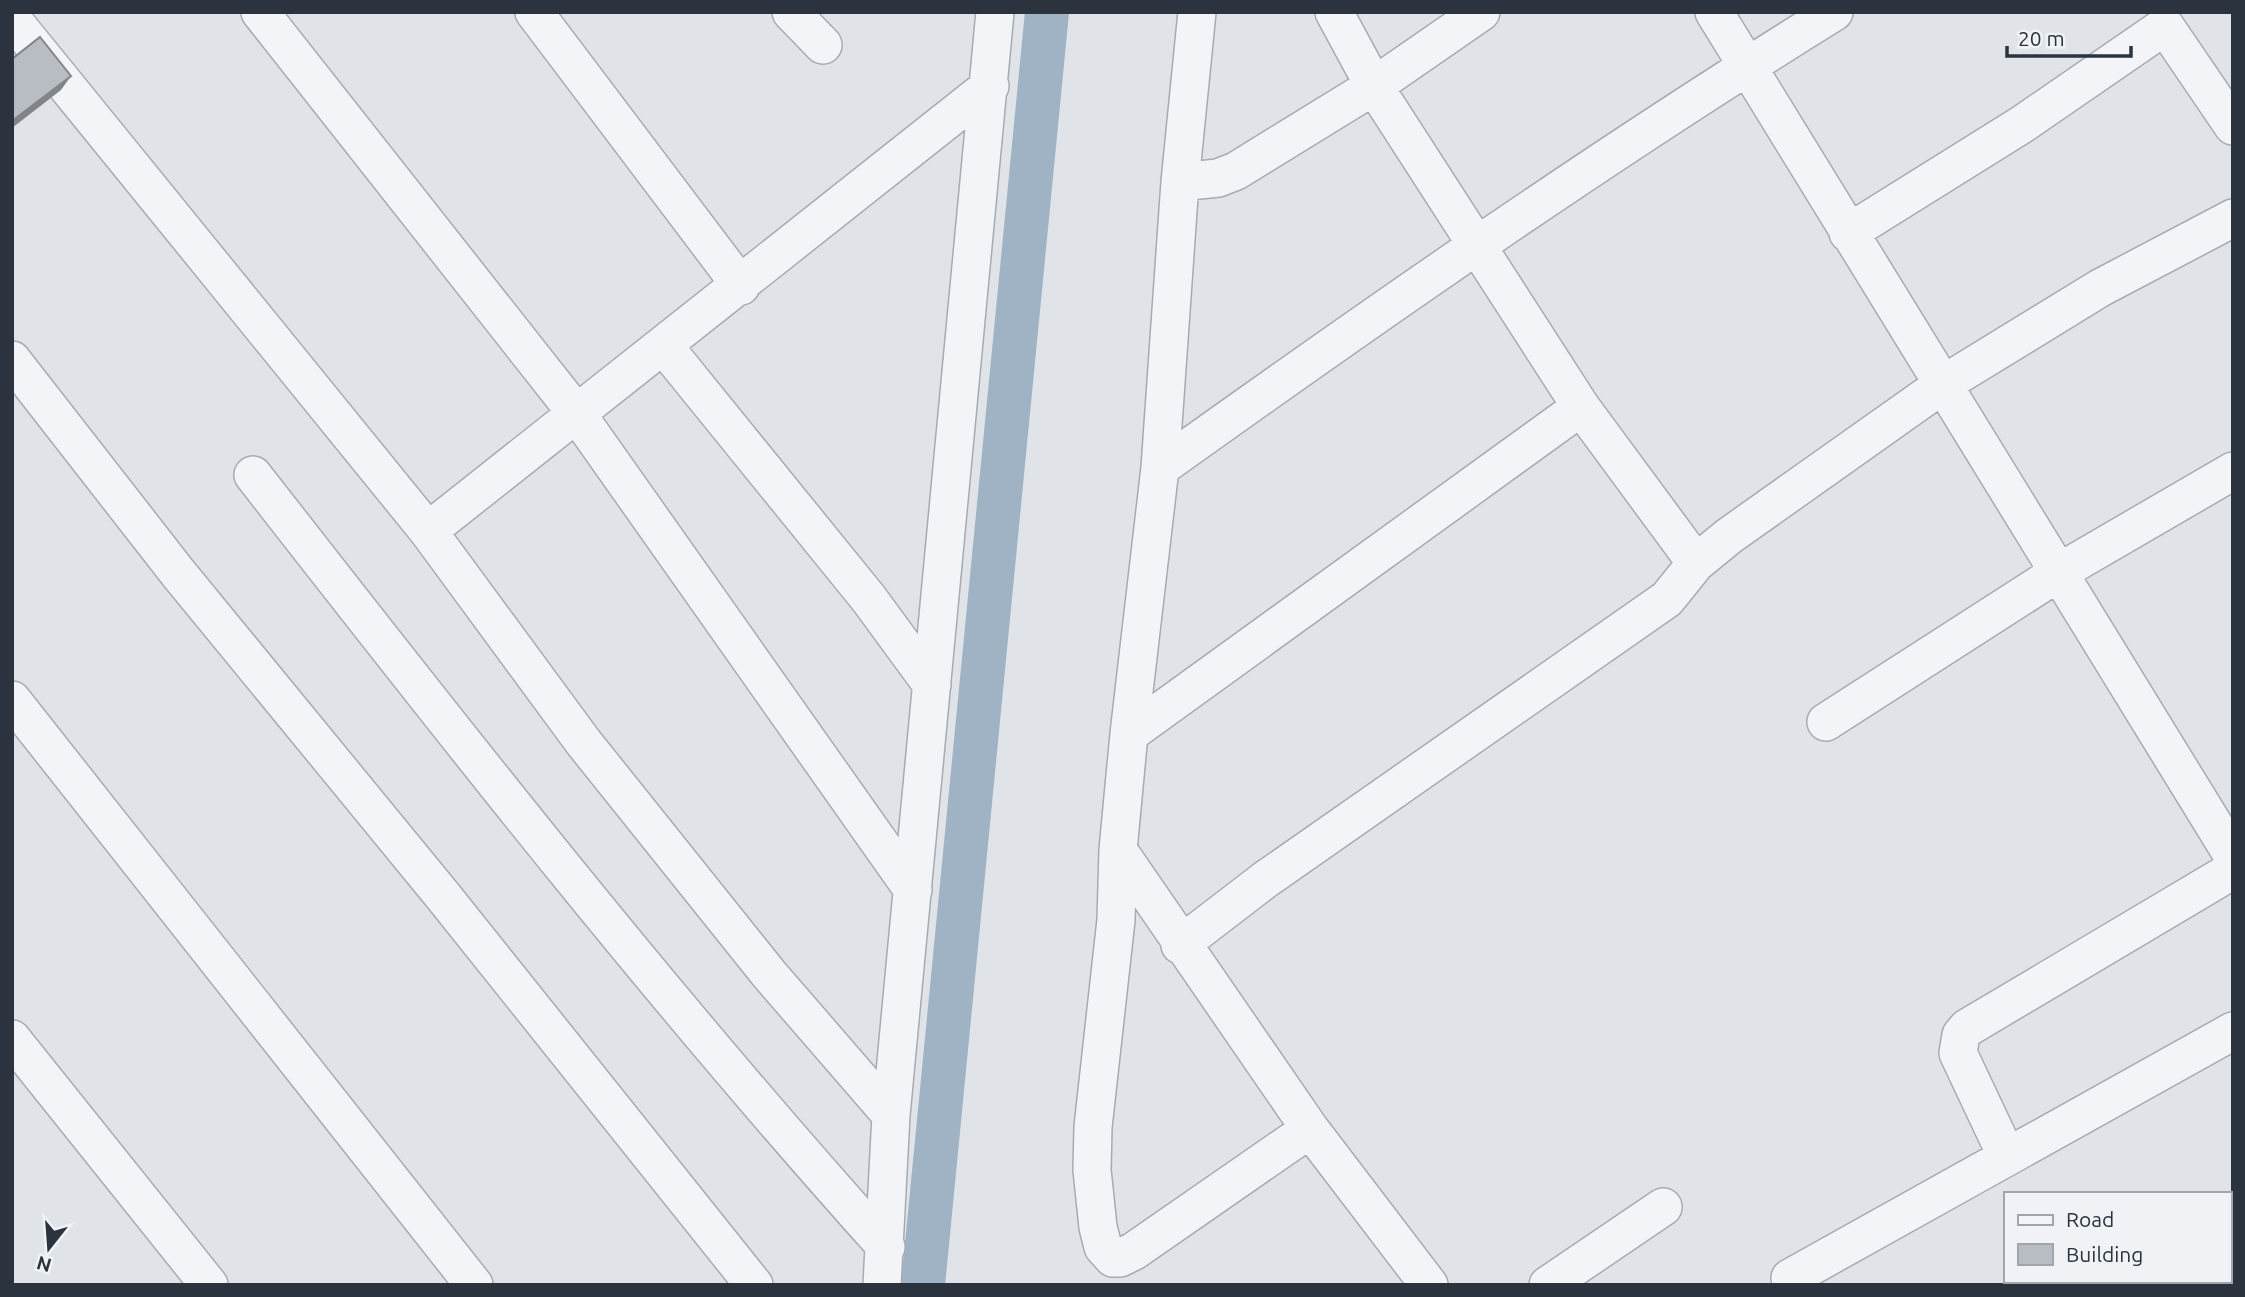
<svg xmlns="http://www.w3.org/2000/svg" width="2245" height="1297" viewBox="0 0 2245 1297" font-family="Ubuntu,sans-serif">
<style>
.lines{fill:none;stroke-linecap:round;stroke-linejoin:round}
.canal{stroke:#9fb3c5;stroke-width:44}
.minor-casing{stroke:#a6abb2;stroke-width:40}
.minor{stroke:#f3f4f7;stroke-width:37}
.shaded-wall{fill:#818489}
.building{fill:#b8bdc4;stroke:#818489;stroke-width:2}
</style>
<rect width="100%" height="100%" fill="#e0e4e8"/>
<g class="lines">
<path class="canal" d="M923 1285 1047 12"/>
<defs>
<path id="minor" d="M260 12 577 414 913 890
M534 12 741 286
M791 12 823 45
M1197 12 1180 182 1160 468 1129 734 1118 850 1116 920 1093 1127 1092 1170 1098 1227 1103 1247 1113 1258H1120L1134 1251 1310 1129
M1334 12 1374 86 1581 407
M1714 12C1888 293 2062 574 2233 856
M12 19 428 531 584 743 769 974 891 1115
M1180 182 1218 178 1236 171 1374 86 1481 12
M1848 233 2021 125 2165 26 2233 126
M663 345 869 599 932 685
M12 360 178 573 443 896 754 1285
M1160 468C1381 310 1603 155 1834 12
M253 475C458 738 663 999 886 1247
M428 531 990 86
M12 700 474 1285
M1826 722 2061 571 2233 471
M1129 734 1581 407 1696 563
M1118 850 1310 1129 1429 1285
M1180 945 1266 879 1667 599 1696 563 1729 536 1945 383 2100 288 2233 218
M12 1039 209 1285
M2007 1157 1958 1053 1961 1035 1967 1028 2233 870
M1790 1278 2233 1031
M882 1285 891 1115 995 12
M1548 1285 1663 1207
M2219 1285 2225 1281"/>
</defs>
<use href="#minor" class="minor-casing"/>
<use href="#minor" class="minor"/>
</g>
<path class="shaded-wall" d="M71 76 61 90 12 128V121Z"/>
<path class="building" d="M40 37 71 76 12 121V59Z"/>
<rect width="2245" height="1297" fill="none" stroke="#2a333e" stroke-width="28"/>
<rect x="2004" y="1192" width="228" height="91" fill="#f0f2f6" stroke="#a1a6ac" stroke-width="2"/>
<rect x="2018" y="1215" width="35" height="10" fill="#f3f4f7" stroke="#a1a6ac" stroke-width="2"/>
<text x="2066" y="1227" font-size="21" fill="#2a333e">Road</text>
<rect x="2018" y="1244" width="35" height="21" fill="#b8bdc4" stroke="#a1a6ac" stroke-width="2"/>
<text x="2066" y="1262" font-size="21" fill="#2a333e">Building</text>
<g transform="translate(49 1248) rotate(197)" stroke="#f0f2f6" stroke-width="5" paint-order="stroke">
<path d="M0-5L12 26L0 18L-12 26Z" fill="#2a333e"/>
<text y="-10" font-size="19" font-weight="bold" text-anchor="middle" fill="#2a333e">N</text>
</g>
<path d="M2007 46v10h124v-10" fill="none" stroke="#2a333e" stroke-width="3.5"/>
<text x="2018" y="46" font-size="21" fill="#2a333e" stroke="#f0f2f6" stroke-width="5" paint-order="stroke">20 m</text>
</svg>
